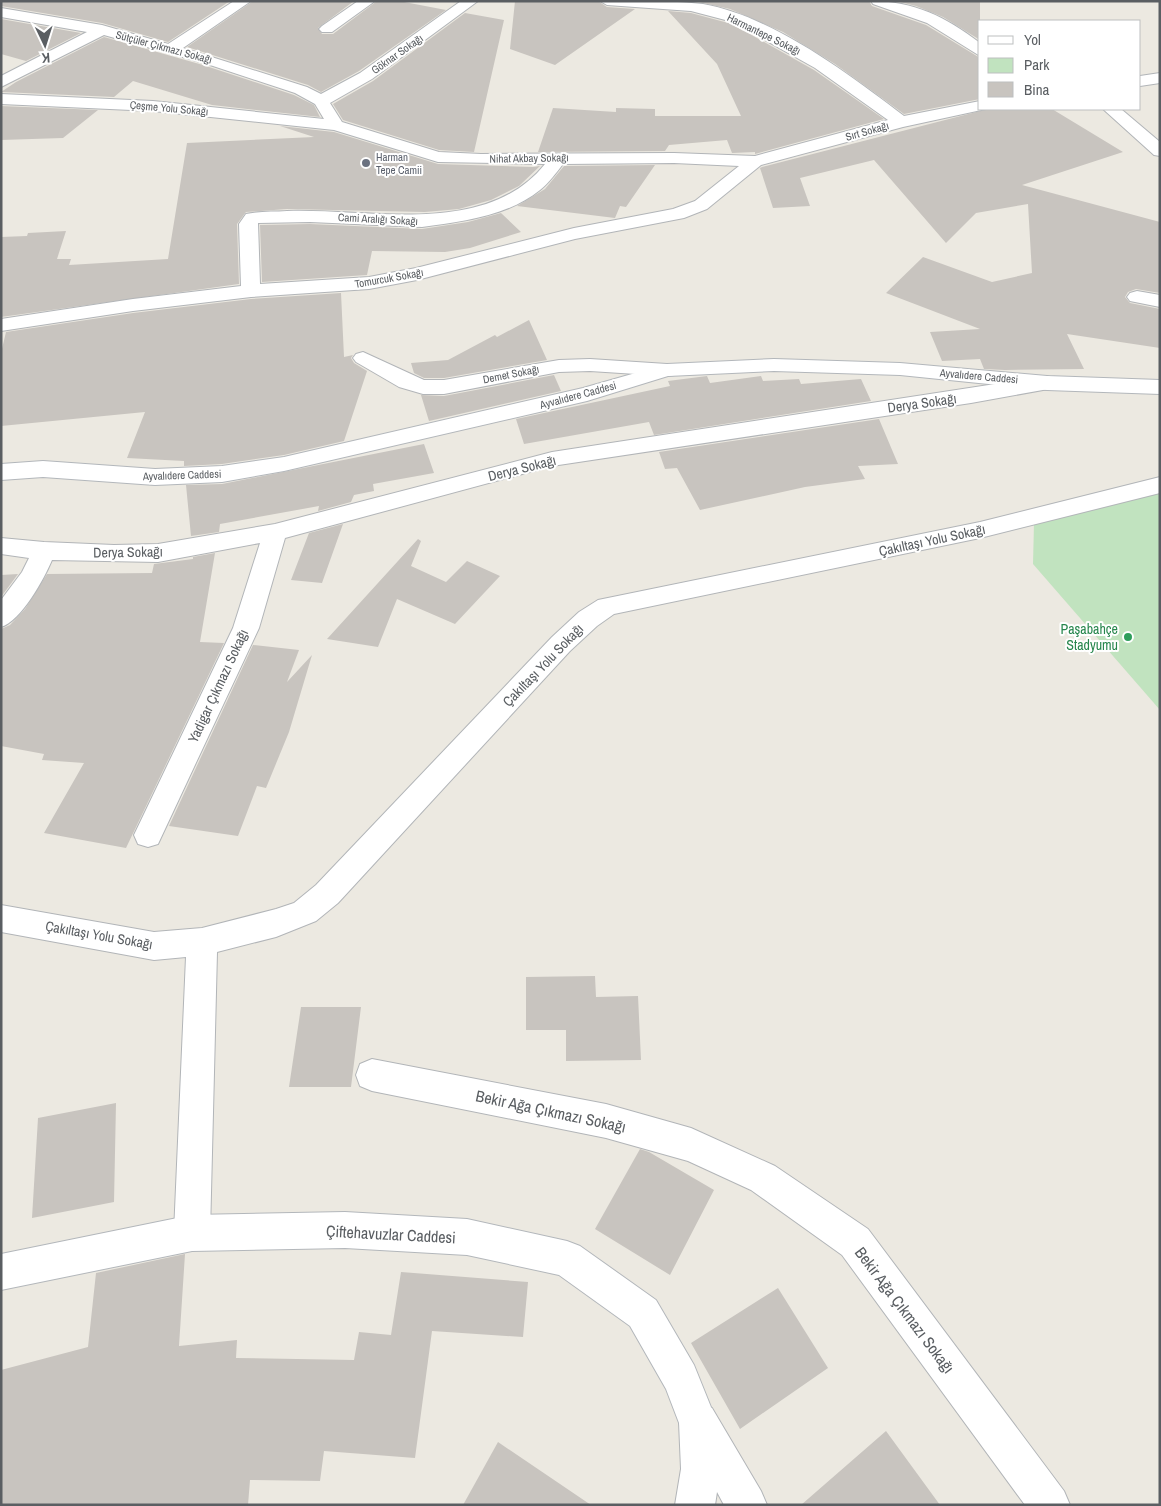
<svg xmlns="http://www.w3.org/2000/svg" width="1161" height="1506" viewBox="0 0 1161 1506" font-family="'Archivo Narrow',sans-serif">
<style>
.green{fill:#c1e3bf}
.building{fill:#c8c4bf}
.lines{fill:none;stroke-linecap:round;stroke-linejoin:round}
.street-casing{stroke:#b2b5b8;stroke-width:2}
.secondary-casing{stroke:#b3b7bb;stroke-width:2}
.street{fill:#fff;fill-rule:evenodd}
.secondary{fill:#fff;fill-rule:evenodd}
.worship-dot{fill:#6b7280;stroke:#fff;stroke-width:2}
.leisure-dot{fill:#2e9e5b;stroke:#fff;stroke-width:2}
.labels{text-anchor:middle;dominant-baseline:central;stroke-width:4;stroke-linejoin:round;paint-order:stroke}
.far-street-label{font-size:11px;fill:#5a5e62;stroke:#fff}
.far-worship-label{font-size:11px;fill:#5b616d;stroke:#fff;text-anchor:start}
.street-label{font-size:14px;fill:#5a5e62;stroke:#fff}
.leisure-label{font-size:14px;fill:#27864d;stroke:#fff;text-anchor:end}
.near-street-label{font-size:16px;fill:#5a5e62;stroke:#fff}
</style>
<rect width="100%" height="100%" fill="#ece9e1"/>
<path class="green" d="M1160 490V710L1033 564 1034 523Z"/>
<path class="building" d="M1 1H230L168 42 102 23 1 6Z
M253 1H354L318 28 322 34H333L377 1H399L446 10 359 71 321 92 308 85 187 47Z
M515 1H598L607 7 635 9 555 65 510 49Z
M694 1H869L872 6 926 25 980 58V99L904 114 835 64 783 32 730 9Z
M896 1H980V40L943 17 916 6Z
M668 11 691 13 732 24 814 70 884 119 755 154V152L732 153 727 140 669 145 665 151 538 152 553 108 616 112V108L655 109V116H741L717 64Z
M465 13 504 20 474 152 439 150 343 120 333 104 373 81Z
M1 19 81 33 26 61 1 54Z
M104 37 203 65 294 95 314 105 320 117 212 105 133 81 114 97 1 92 16 82Z
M1 106 98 110 63 138 1 140Z
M988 109H1052L1123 152 1022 185 1160 222V293L1136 289 1128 292 1125 297 1130 303 1160 309V348L1067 334 1084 369 1005 370 984 369 980 359 942 361 930 332 980 329 886 293 923 257 992 282 1032 273 1028 204 976 213 946 243 874 160 800 178 810 206 773 208 760 168 762 167Z
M280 126 334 132 438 164 533 167 540 166 519 186 491 200 459 209 425 212 287 209 246 212 237 224 239 284 1 317V237L27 236 28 233 66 231 57 259H71L69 265 168 259 187 143 314 137Z
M655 165 626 207 620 206 615 218 517 206 545 189 564 166Z
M501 213 521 232 470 248 445 252 372 251 367 275 262 282 260 225 310 224 422 229 468 222Z
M341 293 344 357 353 355 351 358 354 363 367 371 344 441 284 455 222 464 184 466V461L127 458 145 412 1 426V353L6 332 133 313 251 299Z
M529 320 547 360 444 378H424L414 373 411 363 448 360 495 335 497 337Z
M554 375 561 391 429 421 421 395 444 396Z
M707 376 710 383 761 376 763 381 799 379 801 384 861 379 871 401 654 435 649 422 524 444 516 419 670 386 668 381Z
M879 419 898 464 858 466 865 479 805 487 700 510 677 468 665 469 659 452Z
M424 444 434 473 373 484 374 491 354 495 351 502 318 511 319 506 220 524 219 532 191 536 186 485 222 484Z
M343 524 322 583 291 580 309 533Z
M418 539 421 541 411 566 446 582 467 561 500 576 455 624 397 599 378 647 327 639Z
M215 553 200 642 224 643 126 848 44 833 84 763 42 760 44 754 1 746V629L10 625 25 609 47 574 152 573 154 564 193 559V557Z
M18 574 1 597V575Z
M253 645 299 650 287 682 312 655 289 732 266 788 257 786 238 836 169 826Z
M595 976 596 997 638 996 641 1060 566 1061V1030H526V977Z
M301 1007H361L351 1087H289Z
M116 1103 114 1202 32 1218 38 1118Z
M640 1149 649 1152 714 1190 670 1275 595 1229Z
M185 1254 179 1346 237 1340 236 1358 354 1360 359 1332 391 1335 401 1272 528 1282 523 1337 432 1331 415 1458 324 1451 320 1481 250 1480 248 1505H2L1 1370 88 1347 96 1273Z
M778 1288 828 1368 740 1429 691 1343Z
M886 1431 940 1505H801Z
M498 1442 591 1505H463Z"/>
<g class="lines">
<defs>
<path id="street" d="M234 1H251L183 48 307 87 321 94 360 73 461 1H478L372 79 330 103 342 122 439 152 481 154 674 153 755 156 888 120 815 68 733 22 691 11 607 5 600 1C634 1 669 0 703 4 772 16 849 74 904 116L980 101V109H986L903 127 761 165 707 209 684 218 575 239 417 280 369 289 251 297 133 311 1 331V319L133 299 241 286 239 224 246 214C259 211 274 212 287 211 369 208 486 238 545 164L438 162 334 130 153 111 1 104V94L153 101 324 119 315 104 295 93 204 63 104 35 1 87V76L87 32 1 17V8L102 25 168 44ZM674 163 739 166 695 201 673 209 574 228 416 268 369 277 260 284 258 223 310 222 422 227C461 222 508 216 540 190 549 183 556 173 563 164Z
M358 1H375L332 32H322L319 29 322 26Z
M871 1C914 1 946 17 980 43V56L927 23 873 4Z
M1160 73V83L1140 86V76Z
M1103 109H1121L1160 142V156L1154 155Z
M1137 291 1160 295V307L1130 301 1127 297 1130 293Z
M363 352 424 380H444L559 360 590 359 667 364 674 365 677 370 674 375 667 376 590 371 559 372 444 394H423L399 387 356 362 353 358 356 354Z
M1047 376 1054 378 1058 383 1054 388 971 403 552 466 285 538 259 628 158 844 148 847 138 844 134 835 233 628 260 543 158 562 52 560C44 579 21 621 1 627V600L22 572 29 558 1 554V538L44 542 114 545 158 544 275 524 552 452Z
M1160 477V493L980 538 614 614 597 626 570 651 338 903 316 921 276 937 217 952 210 1233 205 1246 192 1251 179 1246 174 1233 186 957 154 960 1 932V905L154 932 202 928 276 909 294 903 316 885 552 637 579 612 598 600 980 522Z
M372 1059 606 1104 691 1128 775 1166 868 1229 1064 1491 1070 1505H1025L842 1255 751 1190 688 1161 606 1138 372 1091 360 1086 356 1075 360 1064Z
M698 1403 712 1408 761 1491 767 1505H724L717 1492 715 1505H675L681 1469 679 1422 684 1408Z"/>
<path id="secondary" d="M774 359 900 363 1047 376 1160 380V394L1047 390 900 375 774 371 668 376 587 401 284 471 222 482 155 485 43 477 1 480V464L43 461 155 469 222 466 284 457 583 388 667 364Z
M345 1212 467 1219 567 1241 580 1246 656 1300 694 1365 717 1422 712 1436 698 1441 684 1436 666 1389 630 1326 559 1275 467 1255 345 1248 192 1251 1 1290V1254L192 1215Z"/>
</defs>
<use href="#street" class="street-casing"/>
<use href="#secondary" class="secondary-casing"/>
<use href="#street" class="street"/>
<use href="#secondary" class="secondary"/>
</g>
<circle class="worship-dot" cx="366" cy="163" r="5"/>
<circle class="leisure-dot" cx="1128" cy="637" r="5"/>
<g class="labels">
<g class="far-street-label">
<text transform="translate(764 34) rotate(26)">Harmantepe Sokağı</text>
<text transform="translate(164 47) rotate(15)">Sütçüler Çıkmazı Sokağı</text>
<text transform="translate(397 54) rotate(-35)">Göknar Sokağı</text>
<text transform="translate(169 108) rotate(5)">Çeşme Yolu Sokağı</text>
<text transform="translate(867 131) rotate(-16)">Sırt Sokağı</text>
<text transform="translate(529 158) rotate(-1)">Nihat Akbay Sokağı</text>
<text transform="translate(378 219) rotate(3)">Cami Aralığı Sokağı</text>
<text transform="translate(389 278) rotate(-10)">Tomurcuk Sokağı</text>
<text transform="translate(511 374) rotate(-11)">Demet Sokağı</text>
<text transform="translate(979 376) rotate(5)">Ayvalıdere Caddesi</text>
<text transform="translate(578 395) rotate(-15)">Ayvalıdere Caddesi</text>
<text transform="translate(182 475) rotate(-2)">Ayvalıdere Caddesi</text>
</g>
<g class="far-worship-label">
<text x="376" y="157">Harman<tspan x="376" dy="13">Tepe Camii</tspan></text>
</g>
<g class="street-label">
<text transform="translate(922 403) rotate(-8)">Derya Sokağı</text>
<text transform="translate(522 468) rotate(-14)">Derya Sokağı</text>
<text transform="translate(932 540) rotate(-12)">Çakıltaşı Yolu Sokağı</text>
<text transform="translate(128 552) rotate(-1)">Derya Sokağı</text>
<text transform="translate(543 665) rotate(-46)">Çakıltaşı Yolu Sokağı</text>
<text transform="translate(218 686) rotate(-65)">Yadigar Çıkmazı Sokağı</text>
<text transform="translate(99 935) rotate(10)">Çakıltaşı Yolu Sokağı</text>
</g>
<g class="leisure-label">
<text x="1118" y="629">Paşabahçe<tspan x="1118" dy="16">Stadyumu</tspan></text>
</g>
<g class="near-street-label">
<text transform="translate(551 1111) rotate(12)">Bekir Ağa Çıkmazı Sokağı</text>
<text transform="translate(391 1234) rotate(3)">Çiftehavuzlar Caddesi</text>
<text transform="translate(905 1310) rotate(53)">Bekir Ağa Çıkmazı Sokağı</text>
</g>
</g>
<rect width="1161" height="1506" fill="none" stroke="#5a5e62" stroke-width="5"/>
<rect x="978" y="20" width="162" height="90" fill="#ffffff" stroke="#bdbfc0"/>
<rect x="988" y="36" width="25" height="8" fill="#ffffff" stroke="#bdbfc0"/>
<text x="1024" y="45" font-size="15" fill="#5a5e62">Yol</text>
<rect x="988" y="58" width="25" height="15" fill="#c1e3bf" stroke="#bdbfc0"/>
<text x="1024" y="70" font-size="15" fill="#5a5e62">Park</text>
<rect x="988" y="82" width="25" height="15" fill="#c8c4bf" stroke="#bdbfc0"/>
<text x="1024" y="95" font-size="15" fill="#5a5e62">Bina</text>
<g transform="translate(45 45) rotate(176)" stroke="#ffffff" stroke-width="4" paint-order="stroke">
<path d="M0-4L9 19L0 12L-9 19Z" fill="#5a5e62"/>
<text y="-8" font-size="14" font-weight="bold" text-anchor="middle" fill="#5a5e62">K</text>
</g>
</svg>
